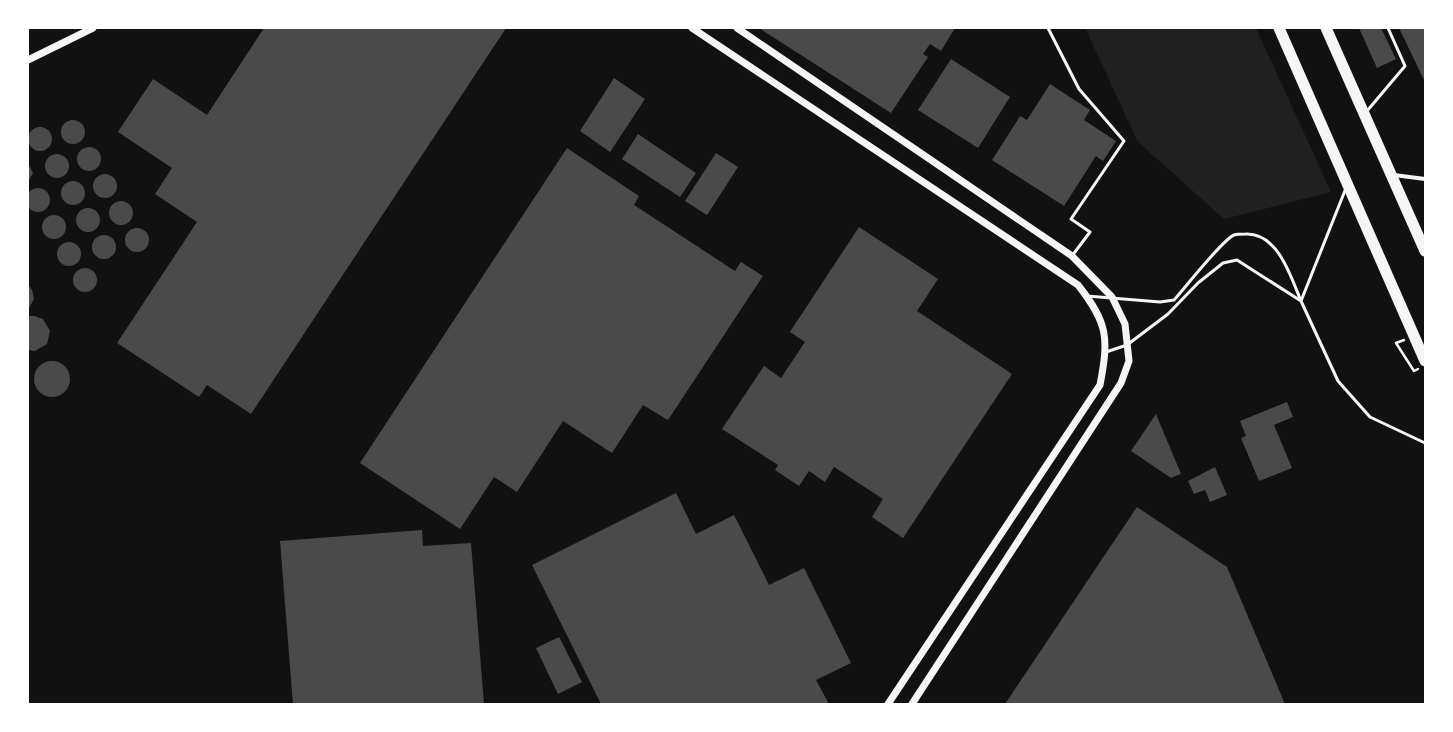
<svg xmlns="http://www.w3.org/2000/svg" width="1453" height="732" viewBox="0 0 1453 732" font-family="Cabin,sans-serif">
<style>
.green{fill:#202020}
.building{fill:#4a4a4a}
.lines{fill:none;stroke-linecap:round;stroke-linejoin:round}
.path{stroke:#f5f5f5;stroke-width:2.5}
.service{stroke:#f5f5f5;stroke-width:3}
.minor{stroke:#f5f5f5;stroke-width:4}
.tertiary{stroke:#f5f5f5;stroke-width:7}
.trunk{stroke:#f5f5f5;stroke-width:11}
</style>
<rect width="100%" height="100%" fill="#111"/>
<path class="green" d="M1085 28H1256L1331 192 1224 219 1138 142Z"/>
<path class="building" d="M264 28H506L251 414 207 385 199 397 117 343 197 222 155 194 172 168 118 132 153 79 207 115Z
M759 28H955L941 51 930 44 923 54 928 57 891 113Z
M1359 28H1381L1396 59 1377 68Z
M1399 28H1425V80H1424Z
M951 59 1010 97 978 148 918 110Z
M614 78 645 99 610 152 580 131Z
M1050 84 1090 110 1084 120 1116 141 1103 161 1096 156 1064 206 992 160 1020 116 1027 120Z
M61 132a12 12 0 1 1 24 0a12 12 0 1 1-24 0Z
M28 139a12 12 0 1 1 24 0a12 12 0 1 1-24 0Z
M638 134 696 173 680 197 622 159Z
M77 159a12 12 0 1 1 24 0a12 12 0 1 1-24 0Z
M567 148 639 196 634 205 735 271 741 262 763 276 668 420 643 405 612 453 563 421 517 492 494 477 460 529 360 463Z
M716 153 738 167 707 215 685 201Z
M45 166a12 12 0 1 1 24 0a12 12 0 1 1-24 0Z
M28 163 33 173 28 182Z
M93 186a12 12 0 1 1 24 0a12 12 0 1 1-24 0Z
M61 193a12 12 0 1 1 24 0a12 12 0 1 1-24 0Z
M26 200a12 12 0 1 1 24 0a12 12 0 1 1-24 0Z
M109 213a12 12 0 1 1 24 0a12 12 0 1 1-24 0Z
M76 220a12 12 0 1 1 24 0a12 12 0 1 1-24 0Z
M42 227a12 12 0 1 1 24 0a12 12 0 1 1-24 0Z
M859 227 938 279 917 311 1012 374 903 538 872 517 883 499 834 467 825 482 809 471 799 486 775 470 778 465 722 429 764 366 781 378 805 342 790 332Z
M125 240a12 12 0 1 1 24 0a12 12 0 1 1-24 0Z
M92 247a12 12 0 1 1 24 0a12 12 0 1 1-24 0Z
M57 254a12 12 0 1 1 24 0a12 12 0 1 1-24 0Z
M73 280a12 12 0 1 1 24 0a12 12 0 1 1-24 0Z
M28 284 32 290 34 299 28 310Z
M28 316H34L43 319 50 331 47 344 35 351 28 350Z
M34 379a18 18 0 1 1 36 0a18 18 0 1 1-36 0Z
M1287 402 1293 417 1274 425 1292 468 1259 481 1241 438 1246 436 1240 421Z
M1156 414 1181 474 1171 478 1131 451Z
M1215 467 1227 495 1210 502 1205 490 1194 494 1188 481Z
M676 493 696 534 734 515 769 585 804 568 851 663 816 680 829 704H601L532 565Z
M1137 507 1227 567 1285 704H1005Z
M422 530 423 546 471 543 484 704H293L280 541Z
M559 637 582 682 558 694 536 648Z"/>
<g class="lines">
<path class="path" d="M1404 340 1396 343 1414 371 1418 369"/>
<path class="service" d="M1048 28 1079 89 1124 141 1071 219 1090 232 1072 256
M1367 111 1405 66 1388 28
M1346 188 1301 301 1338 381 1370 417 1425 443
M1087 296 1160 302 1174 300C1185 288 1222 240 1234 235 1237 234 1243 234 1246 234 1278 233 1291 277 1301 301
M1106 352 1127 345 1168 314 1198 283 1223 263 1237 260 1301 301"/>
<path class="minor" d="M1394 175 1425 179"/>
<path class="tertiary" d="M692 28 1078 285C1108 323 1109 338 1100 385L888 704
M737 28 1072 256 1112 297 1125 324 1129 361 1121 383 912 704
M28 60 93 28"/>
<path class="trunk" d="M1279 28 1425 361
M1326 28 1425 251"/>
</g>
<rect width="1453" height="732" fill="none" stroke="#ffffff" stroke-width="58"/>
</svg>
